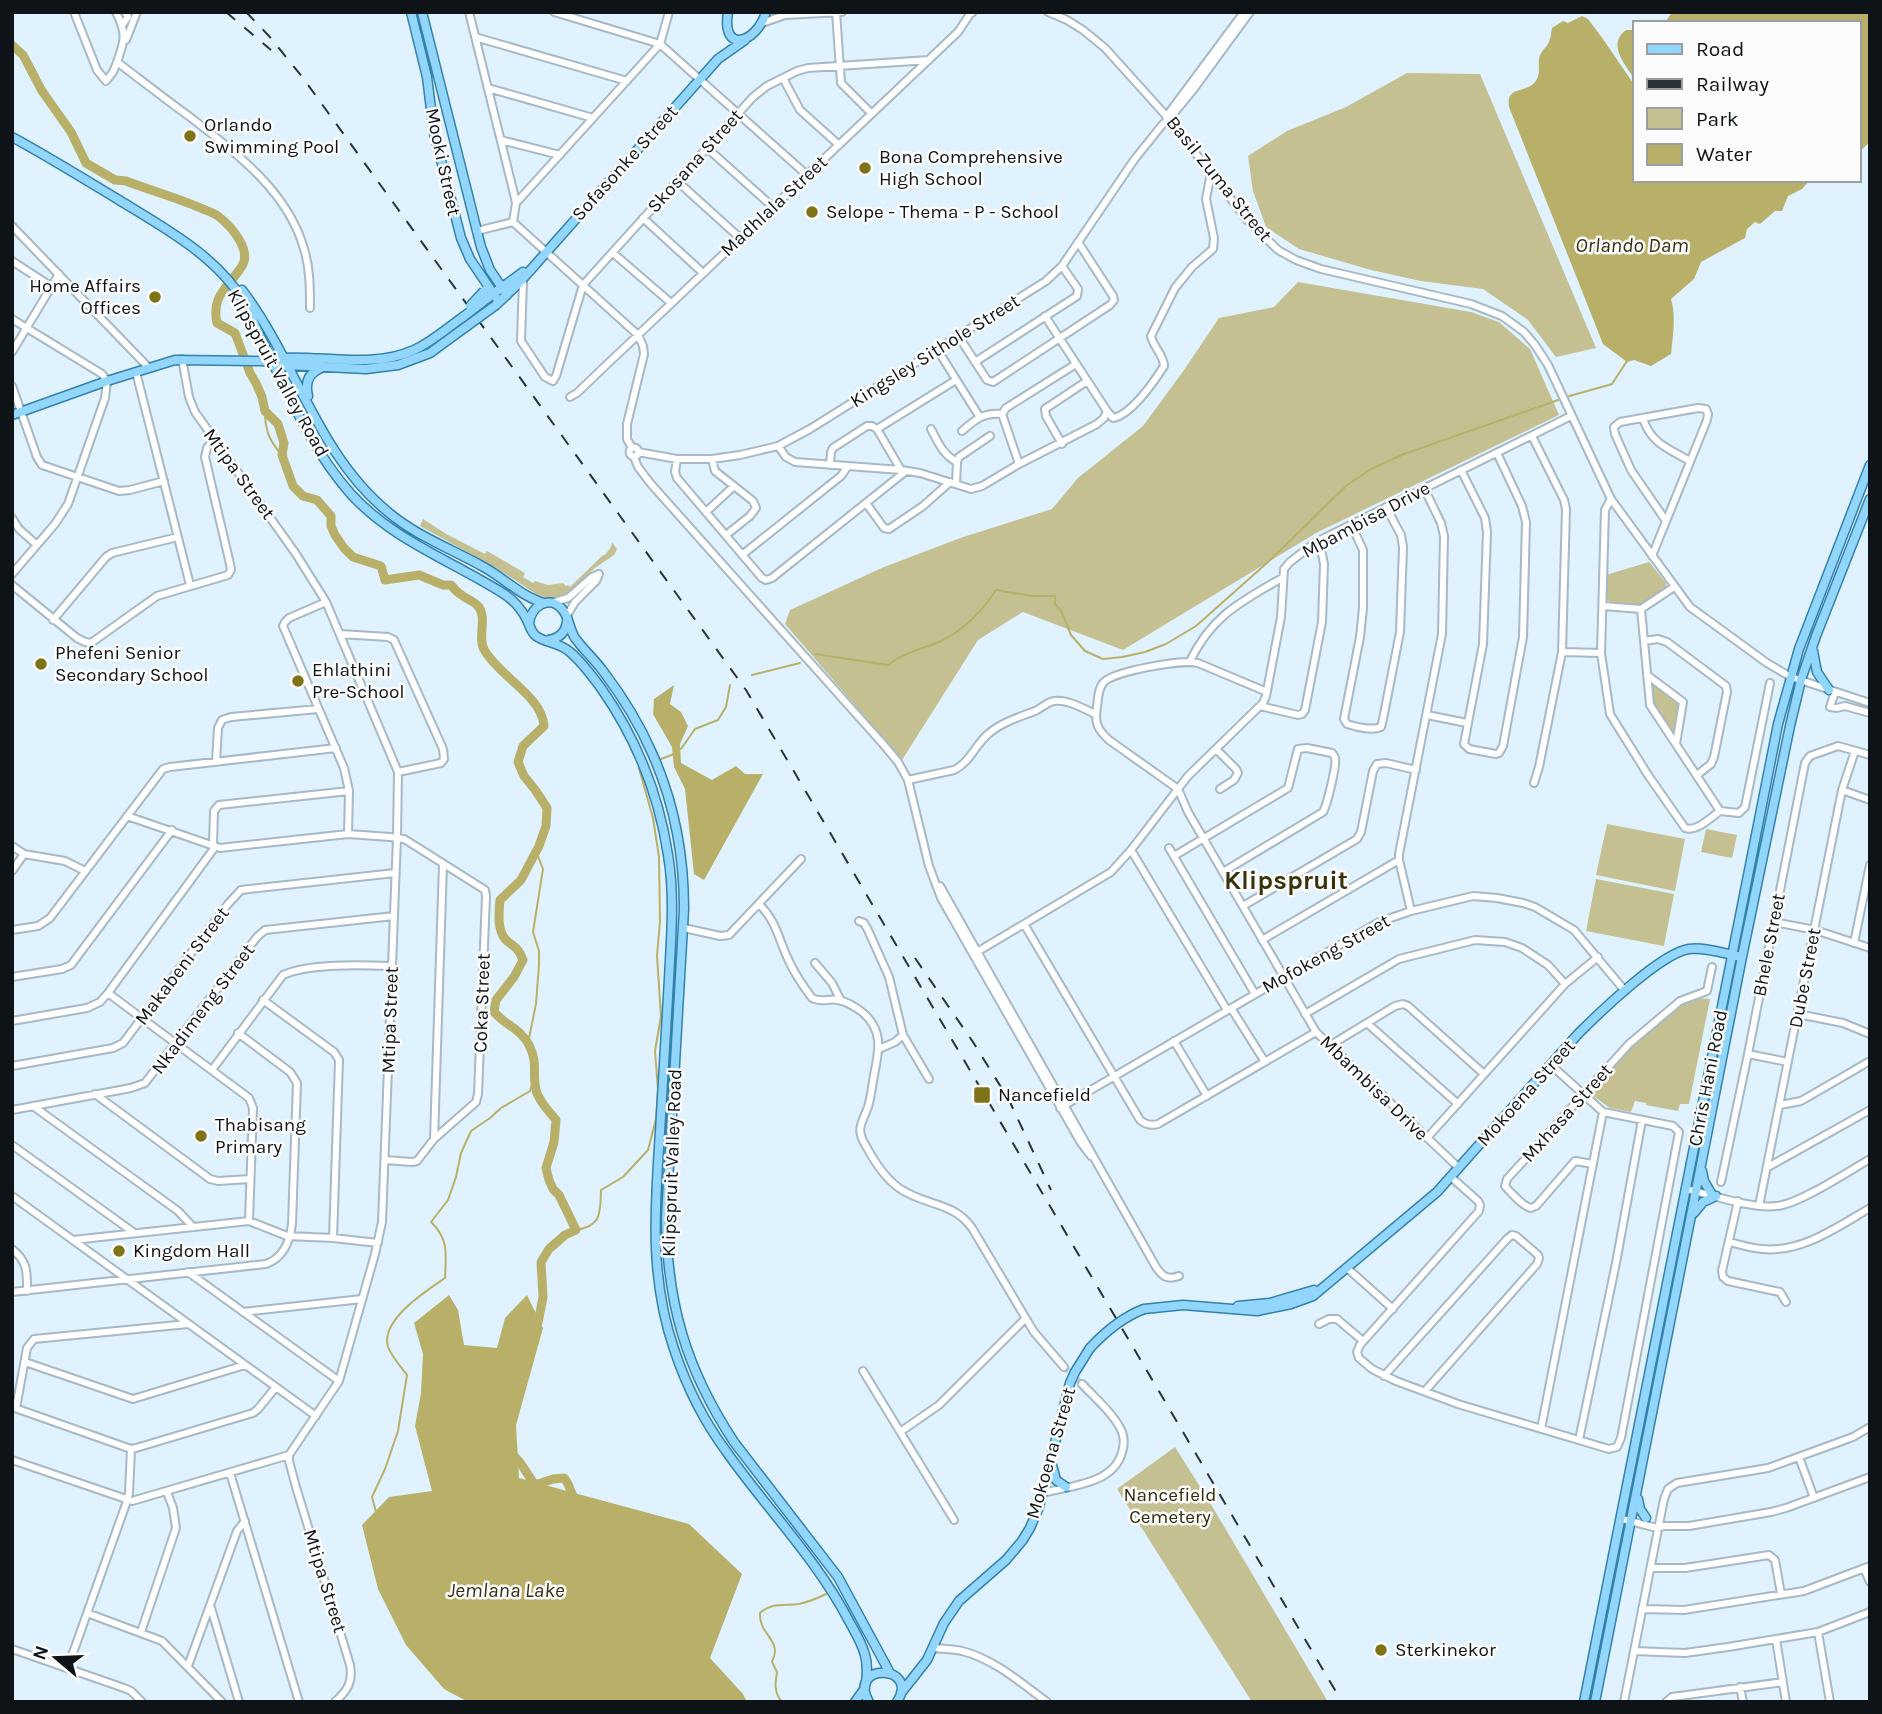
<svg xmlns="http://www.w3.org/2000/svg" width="1882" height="1714" viewBox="0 0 1882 1714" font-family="Karla,sans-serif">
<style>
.green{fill:#c4c092}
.water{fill:#b8b069}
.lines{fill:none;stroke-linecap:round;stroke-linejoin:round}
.stream{stroke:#b8b069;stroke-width:2}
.river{stroke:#b8b069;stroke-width:9}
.minor-tunnel{stroke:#c0d1db;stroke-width:6;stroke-dasharray:6 3;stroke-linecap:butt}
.minor-casing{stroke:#a7b9c4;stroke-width:10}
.major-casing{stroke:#3481aa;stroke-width:11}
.minor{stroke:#fff;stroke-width:6}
.major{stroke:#92d7fb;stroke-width:8}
.rail{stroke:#2a3237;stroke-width:2;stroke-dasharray:12 12;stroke-linecap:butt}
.major-bridge-casing{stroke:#3481aa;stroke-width:11;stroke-linecap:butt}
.major-bridge{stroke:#92d7fb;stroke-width:8}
.poi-dot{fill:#7e7417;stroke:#fcfcfc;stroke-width:2.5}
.labels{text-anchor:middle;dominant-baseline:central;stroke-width:5;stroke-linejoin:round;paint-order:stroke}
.poi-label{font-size:19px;fill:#0d1317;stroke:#fcfcfc;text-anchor:start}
.street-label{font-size:19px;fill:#0d1317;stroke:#fcfcfc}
.park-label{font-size:19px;fill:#2f2c0b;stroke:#fcfcfc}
.water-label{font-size:21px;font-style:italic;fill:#353111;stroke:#fcfcfc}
.district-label{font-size:26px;font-weight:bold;fill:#383308;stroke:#fcfcfc}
</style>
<rect width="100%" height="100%" fill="#e0f2fe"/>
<path class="green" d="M1407 73 1480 74 1596 348 1556 357 1528 320 1483 289 1421 281 1371 270 1299 249 1266 227 1253 191 1248 156 1287 131 1346 107Z
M1298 282 1471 312 1499 322 1530 349 1559 415 1316 533 1123 650 1023 612 978 640 902 760 785 624 790 610 884 567 963 537 1052 509 1078 478 1143 426 1184 370 1219 318 1274 307Z
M423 519 448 535 485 554 487 551 525 573 523 577 533 583 535 581 548 585 563 583 566 586 568 585 570 587 603 555H605L611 547 612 542 617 549 614 555 595 568 567 594 559 597 547 598 536 594 498 569 420 526Z
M1649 562 1666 583V589L1642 605 1610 602 1607 600 1606 575Z
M1654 684 1681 703 1677 730 1675 732H1670L1651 703V685Z
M1607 824 1685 839 1675 891 1596 875Z
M1706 829 1737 835 1732 858 1701 852Z
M1596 879 1674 894 1664 946 1586 931Z
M1697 998 1710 999 1689 1104H1680L1678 1111 1646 1105V1103L1635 1101 1631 1112 1610 1108 1592 1095 1593 1087 1625 1051 1683 1003Z
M1175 1447 1209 1501 1328 1702H1252L1117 1489Z"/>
<path class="water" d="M1672 12H1870V142L1859 152V23H1665Z
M1582 16 1588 19 1603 39 1635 86V180H1810L1802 189 1788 196 1782 211H1775L1760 224 1755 222 1747 229 1745 238 1701 262 1694 279 1671 299C1676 316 1673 336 1671 354L1651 366 1634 360 1627 362 1603 344 1509 107C1506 85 1525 94 1535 82 1541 75 1538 67 1539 59 1540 51 1548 47 1550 39 1551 36 1551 32 1552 28L1563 21 1568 23Z
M1626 30H1635V80C1626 65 1606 45 1626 30Z
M674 685 670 704 681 712 688 726 680 744 681 763 712 780 736 766 745 774H763L704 880 694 874 685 789 674 767 672 747 653 714 654 699Z
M449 1295 458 1310 464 1345 497 1348 505 1318 527 1295 543 1328 516 1425 519 1478 689 1524 742 1574 710 1658 743 1694 747 1702H468L444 1689 406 1645 378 1589 362 1525 389 1497 432 1491 415 1426 421 1393 423 1354 414 1323Z"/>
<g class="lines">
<path class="stream" d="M1566 397 1612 384 1627 361
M265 411C265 430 269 441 282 455
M815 654 888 665C904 652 920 650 939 642 963 631 982 611 996 590L1032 596H1055V604L1061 611 1071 635 1085 651 1103 659 1122 657 1145 652 1166 644 1196 626 1268 562 1346 486 1371 469 1404 454 1561 399
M752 675 800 663
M681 749 695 729 718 720 726 707 730 685
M661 759 674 754
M528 1043 536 1004 539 965V951L533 932 543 869 536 851
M576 1230C602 1226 600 1213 601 1190L623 1177 648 1150 656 1119 658 1089 655 1051 661 1016 657 956 660 921 659 857 653 818 639 768
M376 1512 372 1497 385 1469 398 1431 407 1375C401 1367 392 1357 388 1347 380 1320 426 1291 445 1278 446 1254 449 1239 431 1222L448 1200 456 1177 461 1153 471 1131 490 1118 501 1108 530 1091 534 1078
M782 1702C774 1693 775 1683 777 1672L772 1662C773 1659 775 1655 775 1651 775 1637 759 1632 760 1613 771 1602 785 1606 799 1604 808 1602 818 1598 826 1594"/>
<path class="river" d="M12 45 23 55 42 91 71 132 86 163 115 180 126 181C152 191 178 198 203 209 208 211 214 213 218 216 231 226 252 250 242 266 228 288 211 295 217 323L235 333 250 373 256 383 262 397 265 411 278 424 284 443 282 455 293 486 303 496 317 500 331 516V526L335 535 344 548 353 557 381 566 385 580 419 575 443 585H451C454 589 458 593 463 596 467 599 473 601 477 605 489 617 476 638 485 651 500 677 542 696 544 726L523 746 518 762 524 776 536 791 547 808 546 826 539 846 521 880 500 900C499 912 497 929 505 939 514 948 518 946 523 960L514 977 496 1000 494 1012C505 1025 521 1029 529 1045 539 1064 531 1076 537 1093 541 1104 549 1111 556 1120L554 1142 546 1168 549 1180 553 1189 559 1195 576 1230 565 1235 549 1249 541 1262 543 1297 537 1328
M509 1452C521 1460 526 1473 535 1485L553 1479 564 1478C571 1485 570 1495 577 1502"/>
<path class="minor-tunnel" d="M1064 1367 1082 1384"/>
<defs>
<path id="minor" d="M74 12 97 70 106 81 113 72 117 62
M116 12C127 34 125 40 117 62 141 80 165 99 190 117 235 152 288 191 304 249 310 268 310 288 310 308
M469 12 514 194 516 203 513 222
M554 12 660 44 807 175
M836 12 841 83 872 114
M1048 12 1067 20 1083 30 1105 48 1169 119 1248 221 1278 250 1296 260 1321 269 1471 304 1502 316 1524 332 1535 345 1548 365 1611 499 1690 607 1767 663 1791 677 1870 703
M762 23 785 15 842 12
M122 25 128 17 125 12
M475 37 627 81
M126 40 137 12
M783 78 800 110 839 145
M488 88 593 118
M1166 117 1244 12
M501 140 560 155
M707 148 773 207
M677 181 740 238
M516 203 660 44 669 12
M643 218 703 273
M12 226 148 367
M477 231 513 222 638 335 643 346 644 354 627 424V439L632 448
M613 253 671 303
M12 261 52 287
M523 280 521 341 545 377 553 381 556 376 583 285 753 97 767 86 797 71 808 68 929 60
M1045 316 1107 411 1113 418C1131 415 1154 382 1164 366 1164 355 1153 347 1151 336L1175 288 1192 267 1213 249 1214 238 1206 199 1211 173
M12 319 102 374 107 381 105 398 68 504 55 524 12 574
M959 337 987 380 993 382 1110 305 1114 300 1113 296 1078 242
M937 349 979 416
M12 352 59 274
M182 359 189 397 195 412 296 554 326 602 398 772 397 838 382 1222 375 1254 339 1381 289 1455V1461L296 1487 350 1665C353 1682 348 1690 335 1702
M975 362 1077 296 1078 289 1062 266
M136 372 190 585
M12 386 37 457 42 465 119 491 130 490 164 481
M570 397 577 393 601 370 958 32 970 14 973 12
M1002 414 1019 464
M1643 418C1650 443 1669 449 1690 461
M877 429 956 380
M931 429C938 442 943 455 957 462
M962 431C975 420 983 412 1002 414L1006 408 1076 364
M1532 436 1564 500 1566 509 1562 652 1539 767 1534 783
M1062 444 1046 416 1045 409 1087 381
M778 446 786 457 795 462 901 470 920 473 971 489 982 486 1019 464 1097 424 1104 418 1107 411
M629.5 452a4.5 4.5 0 1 1 9 0a4.5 4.5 0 1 1-9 0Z
M638 452 677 459H712L740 455 778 446 810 429 1046 281 1062 266 1134 160 1162 125 1169 119 1193 90 1250 12
M634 457 638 467 651 484 883 744 898 762 908 780 929 866 941 898 1081 1143 1091 1156
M677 459 675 472 677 478 762 578 766 580 772 578 906 471
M712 459 715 471 753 501 756 508 750 516 726 535
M830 465 831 452 833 448 867 426H872L877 429 901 470
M1461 470 1485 518 1487 532 1483 644 1464 744 1469 749 1496 754 1499 753 1503 746 1523 637 1526 522 1522 506 1497 453
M956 484 957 462 959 457 990 436
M1611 499 1605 510 1601 653 1610 714 1648 775 1685 828C1697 832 1710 818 1720 811
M866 503 884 528 889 529 923 506 950 482
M706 512 734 486
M12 518 19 529 37 545
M1351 524 1363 550V608L1360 637 1344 719 1347 724C1357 727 1371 731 1381 727L1383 719 1400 632 1403 547 1401 535 1386 507
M742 555 841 476 848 466
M1652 556 1707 420 1708 414 1706 409 1698 408 1620 422 1614 427 1615 434 1631 470 1666 521
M12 585 77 638 85 642 91 643 157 596 228 575 231 570 230 564 205 457 207 448 214 439
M326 602 289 618 285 622 283 626 344 768 349 791 348 834
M551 603 568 598 592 577 599 574
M1603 606 1641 609 1674 587
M1641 609 1650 705 1720 811
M566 617 575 602 596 581 599 574
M53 620 106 557 112 553 178 537
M340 634 388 637 394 640 443 749 444 759 441 763 398 772
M1644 641 1658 639 1667 642 1726 686 1727 692 1714 757 1711 764 1697 775
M1562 652 1601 653
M1190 661C1212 616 1240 602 1282 578
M1647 675 1683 702 1676 744
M1835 692 1830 707 1837 708 1845 706 1870 713
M1260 706 1298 715 1302 714 1305 710 1322 622 1324 564 1322 554 1316 542
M1427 715 1467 723
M1216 749 1236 769 1238 773 1234 780 1220 789
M216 762 218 728 222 720 231 717 318 709
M908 780 954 770C970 762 974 747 987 735 1000 723 1019 717 1035 711 1042 708 1047 702 1054 701 1068 699 1084 709 1095 714
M1178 789 1188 812 1316 1032 1459 1168
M1178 789 1109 740C1098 730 1094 723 1097 707 1098 699 1098 688 1104 682 1115 671 1183 659 1198 663L1267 692
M1842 790 1870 800
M1720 811 1739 813 1745 807 1770 683
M127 816 220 848 348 834 390 837 404 839 409 842 485 890 486 896 478 1094 476 1102 434 1139 417 1161 412 1162 385 1160
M12 846 24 854 65 861 85 871
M213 846 214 811 219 805 349 791
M1169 848 1255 994
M1131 850 1227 1010
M1174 856 1288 788 1298 749 1307 748 1332 753C1333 755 1335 756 1335 758 1337 765 1327 805 1323 812L1223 872
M12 871 24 854
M940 886 1156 1267C1163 1277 1167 1280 1179 1276
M759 904C777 922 778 938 788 959 794 973 803 986 812 998 821 1003 829 998 838 1000 845 1001 856 1007 862 1012 884 1030 879 1051 874 1075 872 1086 871 1097 868 1107 862 1123 855 1129 866 1146 874 1161 885 1178 899 1188 924 1206 953 1201 972 1228L1034 1332 1064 1367
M1243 906 1357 839 1361 832 1373 771 1377 764 1386 763 1416 770
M1411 911 1399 860V854L1442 634 1444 536 1441 523 1424 488
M859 921 864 923 868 930 889 977 903 1035 895 1042 879 1049
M1774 922 1815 930 1870 948
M1024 924 1140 1120C1146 1125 1151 1126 1158 1124L1316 1032
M684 928 720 936 729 935 801 859
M12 930 38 926 50 918 163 769 170 767 336 748
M1262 940 1399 860
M1854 943 1870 865
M977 952 1111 872 1131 850 1188 776 1263 703 1266 696 1281 617 1284 569 1290 562 1316 542 1571 416
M815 963 832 983 841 1001
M12 977 62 969 71 965 172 830
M108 993 249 1098 253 1108 249 1221
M263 1000 334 1052 339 1060 333 1238
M1231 1008 1265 1062
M1305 1014 1399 959 1475 940 1505 942 1522 948 1548 965 1565 984
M1798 1014 1843 1023 1870 1034
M12 1021 87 1008 100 1002 108 993 215 847
M1368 1024 1458 1104
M903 1035 929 1079
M1174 1041 1207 1096
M1329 1046 1395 1006 1403 1004 1408 1006 1484 1074
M1748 1054 1788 1062
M12 1066 113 1048 123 1043 228 904 241 890 395 873
M212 1070 283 975C308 963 363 965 392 966
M95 1094 210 1179 218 1181 250 1179
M1780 1105 1801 1101 1870 1061
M33 1106 178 1211 193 1227
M1060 1108 1379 922 1411 911 1473 896 1497 898 1523 903 1535 907 1574 930 1625 991
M12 1110 131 1088 145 1083 257 937 265 930 394 916
M1427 1138 1565 984 1598 957
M434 1139 443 865
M12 1145 133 1232
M1593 1164 1575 1161 1536 1206C1534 1206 1532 1208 1531 1208 1524 1207 1509 1191 1505 1186L1507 1179 1629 1044 1680 1001 1707 991 1712 967
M1768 1167 1870 1110
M1451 1177 1478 1201 1480 1205 1479 1211 1360 1345 1357 1352 1359 1358 1372 1369 1396 1381 1458 1404 1609 1449 1617 1447 1621 1438 1679 1132 1673 1126 1603 1112 1551 1065
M1721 1182 1748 1054 1805 763 1810 756 1838 746 1870 755
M1686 1189C1712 1195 1752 1209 1777 1206 1799 1204 1849 1171 1870 1159
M12 1196 316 1416
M1738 1201 1722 1271 1723 1277 1728 1281 1780 1292 1786 1302
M1759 1206 1842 790 1855 751
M73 1240 249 1221 287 1236 333 1238 378 1243
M1730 1242C1740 1245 1751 1248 1762 1249 1802 1253 1837 1227 1870 1208
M12 1249C28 1262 27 1272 27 1291
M1347 1268 1393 1309
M188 1272 339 1381
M12 1292 266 1264C283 1258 290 1241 292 1224L297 1083 290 1072 238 1033
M243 1312 362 1299
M1319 1324 1329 1319H1337L1363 1341
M25 1362 133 1399 245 1365
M863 1371 954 1520
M1384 1376 1507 1239 1512 1235 1516 1236 1538 1255 1539 1258 1537 1264 1425 1391
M12 1407 131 1449 136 1448 253 1413 258 1409 276 1387
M16 1408 27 1348 34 1339 188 1324
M1541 1429 1603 1112
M900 1432 939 1405 1025 1319
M1579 1440 1616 1263 1642 1120
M1799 1457 1814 1498
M12 1460 132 1501 289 1455
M230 1473 299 1702
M1043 1493C1070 1486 1114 1484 1122 1452 1125 1443 1124 1434 1119 1426 1110 1410 1094 1397 1082 1384
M1622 1519 1657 1528 1664 1526H1689L1771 1512 1786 1508 1870 1477
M1651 1568H1685L1769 1555 1775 1560 1781 1594
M1864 1568 1870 1582
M211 1608 239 1702
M1642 1609 1684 1610 1804 1591 1870 1566
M87 1613 162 1641 222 1702
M141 1632 176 1528 173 1508 167 1492
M1818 1632 1830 1702
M1776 1639 1786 1702
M934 1648C943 1649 953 1649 962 1651 994 1659 1021 1683 1047 1702
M12 1649 124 1688 131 1691 142 1702
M1634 1651 1685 1653 1728 1647 1818 1632 1870 1612
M188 1666 237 1531 245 1521
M68 1667 127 1501 129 1493 131 1449
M1740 1687 1743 1702
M1624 1702 1664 1499 1668 1489 1677 1483 1768 1468 1853 1437 1870 1427
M1666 1702 1672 1697 1783 1682"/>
<path id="major" d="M411 12 427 77 434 133 461 238 470 259 499 302
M422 12 481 247 490 270 507 295
M728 12C721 55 757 43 766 12
M12 137C49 157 84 179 119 200 163 227 217 256 244 302 252 316 257 331 264 345 290 397 312 450 350 493 391 539 450 560 501 592 513 599 521 608 527 620 530 626 531 632 536 636 545 643 559 642 570 652 582 662 592 676 601 688 636 738 659 795 668 855 675 896 671 938 669 979 666 1030 663 1081 660 1132 655 1207 649 1276 674 1349 686 1385 703 1420 726 1451 766 1508 816 1558 849 1621 855 1632 862 1643 865 1655 868 1665 867 1674 866 1683
M242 290C296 361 317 454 388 512 415 535 449 548 480 565 502 576 520 596 544 603
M497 291 523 272
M496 305 519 283 718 59 745 40
M279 358C323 355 372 369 414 350 432 342 447 328 463 317
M308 396C305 383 308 373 321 368
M12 415 107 381 175 360 263 361 287 365 366 369 398 365 430 353 467 326
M529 624C530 607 549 594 562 609 569 616 569 629 575 638 583 649 594 659 603 671 622 696 639 723 652 753 674 802 684 855 684 909L666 1217C667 1304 686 1369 734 1442L838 1577 890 1673
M549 640C560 638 566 632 567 621
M1813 651 1817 672 1829 690
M1702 1171 1704 1181 1712 1195
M1694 1213 1703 1202 1716 1196
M1238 1306 1270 1303 1314 1290
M1144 1309 1183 1305 1257 1311 1291 1304 1313 1296 1437 1192 1578 1034C1599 1013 1661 953 1689 949 1704 947 1723 953 1737 956
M1052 1465 1056 1480 1066 1487
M1638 1499 1640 1509 1646 1518
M901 1693 927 1660 944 1623 959 1601 1006 1560 1022 1541 1030 1528 1039 1507 1070 1383 1075 1372 1090 1348
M855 1702 865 1688
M869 1702C846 1662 921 1664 897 1702
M1584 1702 1778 724 1799 649 1870 465
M1595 1702 1742 957 1790 726 1801 680 1816 636 1870 499"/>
</defs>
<use href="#minor" class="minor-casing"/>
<use href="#major" class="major-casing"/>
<use href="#minor" class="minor"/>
<use href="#major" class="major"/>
<path class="rail" d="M226 12 271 50
M246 12 269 36 303 78 746 690 1342 1702
M915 958 973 1042 1009 1100 1051 1190"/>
<defs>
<path id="major-bridge" d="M470 306 484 291
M463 317 489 297
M467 326 496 305
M1090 1348C1105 1332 1123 1317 1144 1309"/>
</defs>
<use href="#major-bridge" class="major-bridge-casing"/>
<use href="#major-bridge" class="major-bridge"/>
</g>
<g class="poi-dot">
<circle cx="190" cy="136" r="7"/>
<circle cx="865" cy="168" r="7"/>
<circle cx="812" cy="212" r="7"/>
<circle cx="155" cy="297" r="7"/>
<circle cx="41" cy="664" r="7"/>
<circle cx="298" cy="681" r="7"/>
<rect x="973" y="1086" width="18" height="18" rx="3.5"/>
<circle cx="201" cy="1136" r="7"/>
<circle cx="119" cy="1251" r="7"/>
<circle cx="1381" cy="1650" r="7"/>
</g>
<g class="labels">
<g class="poi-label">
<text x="204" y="125">Orlando<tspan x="204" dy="22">Swimming Pool</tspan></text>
<text x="879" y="157">Bona Comprehensive<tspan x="879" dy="22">High School</tspan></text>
<text x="826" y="212">Selope - Thema - P - School</text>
<text x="141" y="286" text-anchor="end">Home Affairs<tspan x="141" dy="22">Offices</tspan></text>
<text x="55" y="653">Phefeni Senior<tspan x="55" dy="22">Secondary School</tspan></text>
<text x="312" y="670">Ehlathini<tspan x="312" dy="22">Pre-School</tspan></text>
<text x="998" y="1095">Nancefield</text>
<text x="215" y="1125">Thabisang<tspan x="215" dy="22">Primary</tspan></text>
<text x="133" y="1251">Kingdom Hall</text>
<text x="1395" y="1650">Sterkinekor</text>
</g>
<g class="street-label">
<text transform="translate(695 161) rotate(-48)">Skosana Street</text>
<text transform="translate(443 162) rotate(78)">Mooki Street</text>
<text transform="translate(625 163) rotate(-48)">Sofasonke Street</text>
<text transform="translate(1219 179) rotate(51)">Basil Zuma Street</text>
<text transform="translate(774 206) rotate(-43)">Madhlala Street</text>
<text transform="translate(935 351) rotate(-32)">Kingsley Sithole Street</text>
<text transform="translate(278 373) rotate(61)">Klipspruit Valley Road</text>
<text transform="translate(239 474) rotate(54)">Mtipa Street</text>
<text transform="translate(1366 520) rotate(-28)">Mbambisa Drive</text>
<text transform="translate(1769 945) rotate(-79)">Bhele Street</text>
<text transform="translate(1326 954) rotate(-29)">Mofokeng Street</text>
<text transform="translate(182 966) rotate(-53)">Makabeni Street</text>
<text transform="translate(1805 978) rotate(-79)">Dube Street</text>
<text transform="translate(482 1003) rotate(-88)">Coka Street</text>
<text transform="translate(203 1009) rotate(-53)">Nkadimeng Street</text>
<text transform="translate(390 1020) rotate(-88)">Mtipa Street</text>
<text transform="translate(1708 1078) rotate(-79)">Chris Hani Road</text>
<text transform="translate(1374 1088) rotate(44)">Mbambisa Drive</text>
<text transform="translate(1526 1093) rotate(-48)">Mokoena Street</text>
<text transform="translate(1567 1113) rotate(-48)">Mxhasa Street</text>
<text transform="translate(672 1163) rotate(-88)">Klipspruit Valley Road</text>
<text transform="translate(1051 1453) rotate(-74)">Mokoena Street</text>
<text transform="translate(325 1581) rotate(73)">Mtipa Street</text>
</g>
<g class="park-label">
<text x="1170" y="1495">Nancefield<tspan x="1170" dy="22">Cemetery</tspan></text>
</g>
<g class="water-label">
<text x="1632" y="245">Orlando Dam</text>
<text x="506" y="1590">Jemlana Lake</text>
</g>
<g class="district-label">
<text x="1286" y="880">Klipspruit</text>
</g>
</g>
<rect width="1882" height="1714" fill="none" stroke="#0d1317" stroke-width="28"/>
<rect x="1633" y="21" width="228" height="161" fill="#fcfcfc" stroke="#9c9fa0" stroke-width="2"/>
<rect x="1647" y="44" width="35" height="10" fill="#92d7fb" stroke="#9c9fa0" stroke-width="2"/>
<text x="1696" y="56" font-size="21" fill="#0d1317">Road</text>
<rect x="1647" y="79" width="35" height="10" fill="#2a3237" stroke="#9c9fa0" stroke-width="2"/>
<text x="1696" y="91" font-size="21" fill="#0d1317">Railway</text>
<rect x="1647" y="108" width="35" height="21" fill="#c4c092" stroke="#9c9fa0" stroke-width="2"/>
<text x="1696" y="126" font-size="21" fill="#0d1317">Park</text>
<rect x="1647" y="144" width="35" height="21" fill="#b8b069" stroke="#9c9fa0" stroke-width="2"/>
<text x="1696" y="161" font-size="21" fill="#0d1317">Water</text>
<g transform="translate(56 1658) rotate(289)" stroke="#fcfcfc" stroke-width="5" paint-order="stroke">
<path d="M0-5L12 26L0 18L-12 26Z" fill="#0d1317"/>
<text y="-10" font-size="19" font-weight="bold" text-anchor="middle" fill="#0d1317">N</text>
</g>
</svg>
